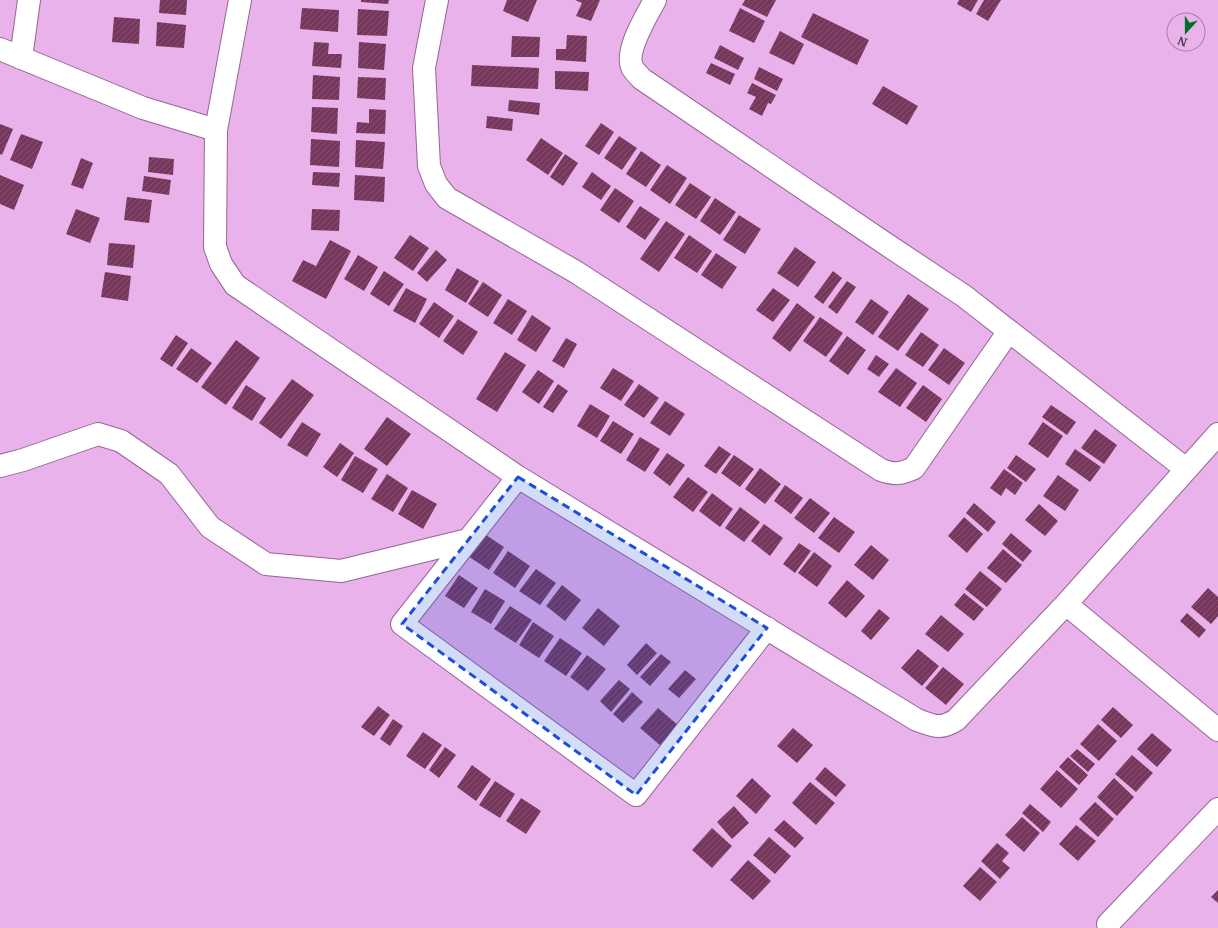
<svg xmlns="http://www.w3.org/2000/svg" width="1218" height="928" viewBox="0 0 1218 928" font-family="Merriweather,serif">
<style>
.building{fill:url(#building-hatch)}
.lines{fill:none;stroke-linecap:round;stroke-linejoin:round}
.street-casing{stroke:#976498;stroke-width:24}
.street{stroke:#fff;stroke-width:22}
.marked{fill:#1d4ed8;fill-opacity:0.2;stroke:#1d4ed8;stroke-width:3;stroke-dasharray:8 5;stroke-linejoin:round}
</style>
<defs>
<pattern id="building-hatch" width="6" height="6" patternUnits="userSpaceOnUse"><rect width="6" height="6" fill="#77365c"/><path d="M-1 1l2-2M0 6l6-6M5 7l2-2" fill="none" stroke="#875272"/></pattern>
</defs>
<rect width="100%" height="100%" fill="#e9b2ea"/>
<path class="building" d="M160 0H187L186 15 159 13Z
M361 0H389L388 4 361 2Z
M507 0H537L528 22 503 11Z
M575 0H600L591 21 576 16 582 3Z
M745 0H776L767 17 742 5Z
M959 0H978L971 12 957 4Z
M984 0H1001L988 21 976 14Z
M302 8 339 10 338 32 300 29Z
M740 8 765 21 754 43 729 31Z
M358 9 389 11 387 36 357 35Z
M813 13 869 40 857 65 801 37Z
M114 17 140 19 139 44 112 42Z
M157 22 186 25 184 48 156 46Z
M780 31 804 44 794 65 769 53Z
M567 35 587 36 586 62 556 60V49H566Z
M512 36 540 37 539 57H511Z
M314 42 329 43 328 54H342L341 68 312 66Z
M359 42 386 44 384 70 358 68Z
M720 45 744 58 738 70 714 58Z
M711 63 735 74 730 85 706 73Z
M472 65 539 68 538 89 471 86Z
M759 67 783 79 777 91 754 79Z
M555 71 589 72 588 91 555 89Z
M313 75 340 77 339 100 312 99Z
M358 77 386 78 385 100 357 98Z
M752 83 776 95 771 104 768 103 762 116 749 109 756 97 747 93Z
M883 86 918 106 907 125 872 104Z
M509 100 540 103 539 115 508 111Z
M312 107 338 108 337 134 311 132Z
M369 109 386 110 385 134 356 133 357 122 369 123Z
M487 116 513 119 512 131 486 128Z
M601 123 614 132 599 155 585 146Z
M0 124 13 129 2 155 0 154Z
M21 134 43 142 32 169 10 160Z
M619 136 637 148 622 170 604 158Z
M541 138 563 153 548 175 526 160Z
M311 139 340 141 339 167 310 165Z
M356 140 385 142 383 169 355 167Z
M641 151 661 165 646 187 626 174Z
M565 154 578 163 563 186 550 177Z
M149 157 174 159 173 175 148 172Z
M81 158 93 163 83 189 71 185Z
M667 165 687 178 670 204 650 190Z
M313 172 340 173 339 187 312 185Z
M592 172 611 186 601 200 582 187Z
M0 175 24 185 14 210 0 204Z
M355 175 385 177 384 202 354 200Z
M144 176 171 180 169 195 142 191Z
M690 183 711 197 696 219 675 205Z
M615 188 634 201 619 223 600 210Z
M127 197 152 200 149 223 124 220Z
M715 198 736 212 720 235 700 221Z
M640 206 660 219 645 240 626 227Z
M76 209 100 218 90 243 66 234Z
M312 209 340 210 339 231 311 230Z
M739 215 761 229 745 254 723 240Z
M666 221 685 234 659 272 640 259Z
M410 235 429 248 413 271 394 258Z
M689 235 712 251 697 273 674 258Z
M330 240 351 251 326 299 292 281 303 260 316 266Z
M109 243 135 245 133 268 107 265Z
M795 247 816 262 798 287 777 273Z
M436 250 447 260 427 282 417 273Z
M716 253 737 267 722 289 701 275Z
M358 255 378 267 364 291 344 279Z
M457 268 479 281 466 303 445 290Z
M384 271 404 284 389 306 370 294Z
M833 271 842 278 823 304 814 297Z
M105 272 131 276 128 301 101 297Z
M847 281 856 287 837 314 828 307Z
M483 282 502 295 488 317 468 304Z
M406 288 427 299 415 323 393 311Z
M773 288 790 300 773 322 756 310Z
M908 294 929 309 898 351 878 337Z
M508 299 527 311 512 335 493 323Z
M871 299 889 312 873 335 855 322Z
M434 302 454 316 439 338 419 324Z
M797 303 815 317 790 352 772 338Z
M532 315 551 328 536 352 517 340Z
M820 317 843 333 826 357 803 341Z
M458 319 478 332 463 355 443 341Z
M921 332 939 345 923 367 905 355Z
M176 335 188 343 172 367 160 359Z
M847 336 866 350 848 375 829 361Z
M566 338 577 344 564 368 552 361Z
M236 340 260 358 226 405 201 387Z
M191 348 212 363 197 383 176 369Z
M944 348 965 363 949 385 928 370Z
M505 352 526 365 497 412 476 399Z
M876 355 889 364 879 377 867 369Z
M613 368 634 381 621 401 600 388Z
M896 368 917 383 900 407 878 392Z
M538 370 554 381 539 404 522 392Z
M292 379 314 395 281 439 259 423Z
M558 384 568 391 553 413 543 407Z
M639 384 659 398 644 418 624 405Z
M246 385 266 398 252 421 232 408Z
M923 385 942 399 926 422 906 408Z
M665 401 685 414 670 436 650 423Z
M590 404 610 416 597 438 577 426Z
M1051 405 1076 422 1067 435 1042 417Z
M387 417 411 434 387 466 364 449Z
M613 421 634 434 621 454 600 441Z
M302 422 321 434 307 457 287 445Z
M1043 422 1063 436 1048 458 1028 444Z
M1095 429 1117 445 1104 464 1081 448Z
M640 437 660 449 645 472 626 460Z
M340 443 354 453 337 477 323 467Z
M719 446 731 454 716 474 704 466Z
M1075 449 1101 467 1090 482 1065 464Z
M667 453 685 465 670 486 653 473Z
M734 455 754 469 740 487 721 473Z
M1016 455 1036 469 1026 482 1007 468Z
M355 456 378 469 363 493 341 480Z
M760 468 781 484 765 504 745 489Z
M1004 469 1023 483 1015 495 1006 488 1001 496 990 488Z
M387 474 408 488 393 512 371 499Z
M1058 475 1079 490 1065 511 1043 496Z
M688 477 708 492 693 512 673 497Z
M785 485 803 498 791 514 774 501Z
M412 490 437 504 423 529 398 514Z
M712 493 733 509 720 527 699 511Z
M810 498 830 513 814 533 794 518Z
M974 503 996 522 988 532 966 513Z
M1039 504 1058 521 1045 536 1025 520Z
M740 507 760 522 744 542 725 528Z
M834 517 855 532 839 553 818 538Z
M964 517 983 534 967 553 948 536Z
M764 524 783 538 770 556 751 541Z
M483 533 504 547 489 570 468 556Z
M1011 533 1032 551 1023 562 1002 544Z
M799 543 811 551 795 573 783 564Z
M871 545 889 560 873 580 854 565Z
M1003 549 1022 565 1006 583 987 568Z
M508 551 530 566 515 588 493 573Z
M814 552 832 566 817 587 798 573Z
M536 569 556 583 540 605 519 591Z
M980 571 1002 589 987 607 965 589Z
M459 575 478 588 464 608 445 596Z
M847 580 865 596 846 618 828 603Z
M562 585 581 600 565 621 546 606Z
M1208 588 1218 597V616L1211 624 1191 607Z
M485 589 505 601 491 624 471 612Z
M964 593 984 609 974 621 954 605Z
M510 606 532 620 516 643 494 629Z
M598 608 620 626 604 646 582 628Z
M879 609 890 618 871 640 861 631Z
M1187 613 1206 630 1199 638 1180 621Z
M941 615 964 634 948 652 925 634Z
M533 622 554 636 539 658 519 645Z
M560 638 582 653 566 676 544 661Z
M646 643 657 653 637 675 627 665Z
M918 649 939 666 922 686 901 668Z
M661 654 671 662 650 686 640 677Z
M587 655 606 669 588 691 570 677Z
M943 667 964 684 946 705 925 688Z
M685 670 696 679 679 698 668 689Z
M619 680 630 689 611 712 600 701Z
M632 692 643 702 623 723 613 714Z
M378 706 390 715 374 736 361 727Z
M1113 707 1133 725 1121 738 1101 720Z
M658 708 679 726 661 746 640 728Z
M393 719 403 726 390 746 380 739Z
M1098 724 1117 741 1099 761 1080 744Z
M793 728 813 745 797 763 777 746Z
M423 732 442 745 425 769 406 756Z
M1152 733 1172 750 1157 767 1137 749Z
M445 747 456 755 439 778 429 770Z
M1077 749 1095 764 1088 772 1070 756Z
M1132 755 1153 773 1136 792 1115 774Z
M1068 757 1088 775 1079 785 1059 767Z
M472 765 491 779 476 801 457 787Z
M825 767 846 785 836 797 815 779Z
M1057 770 1078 789 1061 808 1040 789Z
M752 778 771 796 756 814 736 796Z
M1114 778 1134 797 1117 816 1097 797Z
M495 781 515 794 500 818 479 805Z
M810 782 835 803 816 825 792 803Z
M521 798 541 811 526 834 506 821Z
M1095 802 1114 819 1098 837 1079 819Z
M1030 804 1051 822 1043 832 1022 813Z
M734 806 749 823 732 839 717 822Z
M1022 817 1040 833 1024 852 1005 835Z
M784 820 804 838 795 848 774 830Z
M1076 825 1096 841 1078 861 1059 844Z
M712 828 732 846 712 868 692 850Z
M769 837 791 856 775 874 753 855Z
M997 843 1009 853 1002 861 1010 868 1000 879 981 861Z
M748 860 771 881 753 900 730 880Z
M980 867 997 882 980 901 963 886Z
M1218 890V903L1211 897Z"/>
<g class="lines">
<defs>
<path id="street" d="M240 0 216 130 215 247 221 264 235 285 518 477 917 720C934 726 940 730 956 720L1066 604 1218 434
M437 0 424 68 429 166 436 184 447 198 576 272 881 470C895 475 901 474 914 468L1009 331
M655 0C647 15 625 50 632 67 634 71 639 76 642 79L886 244 964 296 1186 469
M0 49 143 108 216 130
M21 58 29 0
M0 466 23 460 98 434 121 441 169 474 210 527 266 564 341 571 468 540
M518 477 402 624 636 795 767 628
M1066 604 1218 730
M1108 924 1218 809"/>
</defs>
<use href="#street" class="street-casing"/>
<use href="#street" class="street"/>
</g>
<path class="marked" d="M518 477 767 628 636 795 402 624Z"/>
<g transform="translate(1186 32) rotate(201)"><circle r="19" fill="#e9b2ea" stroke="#a97fa9"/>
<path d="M0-3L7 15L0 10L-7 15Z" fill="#006f21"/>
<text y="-6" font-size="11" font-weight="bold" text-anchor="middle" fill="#483248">N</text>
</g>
</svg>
